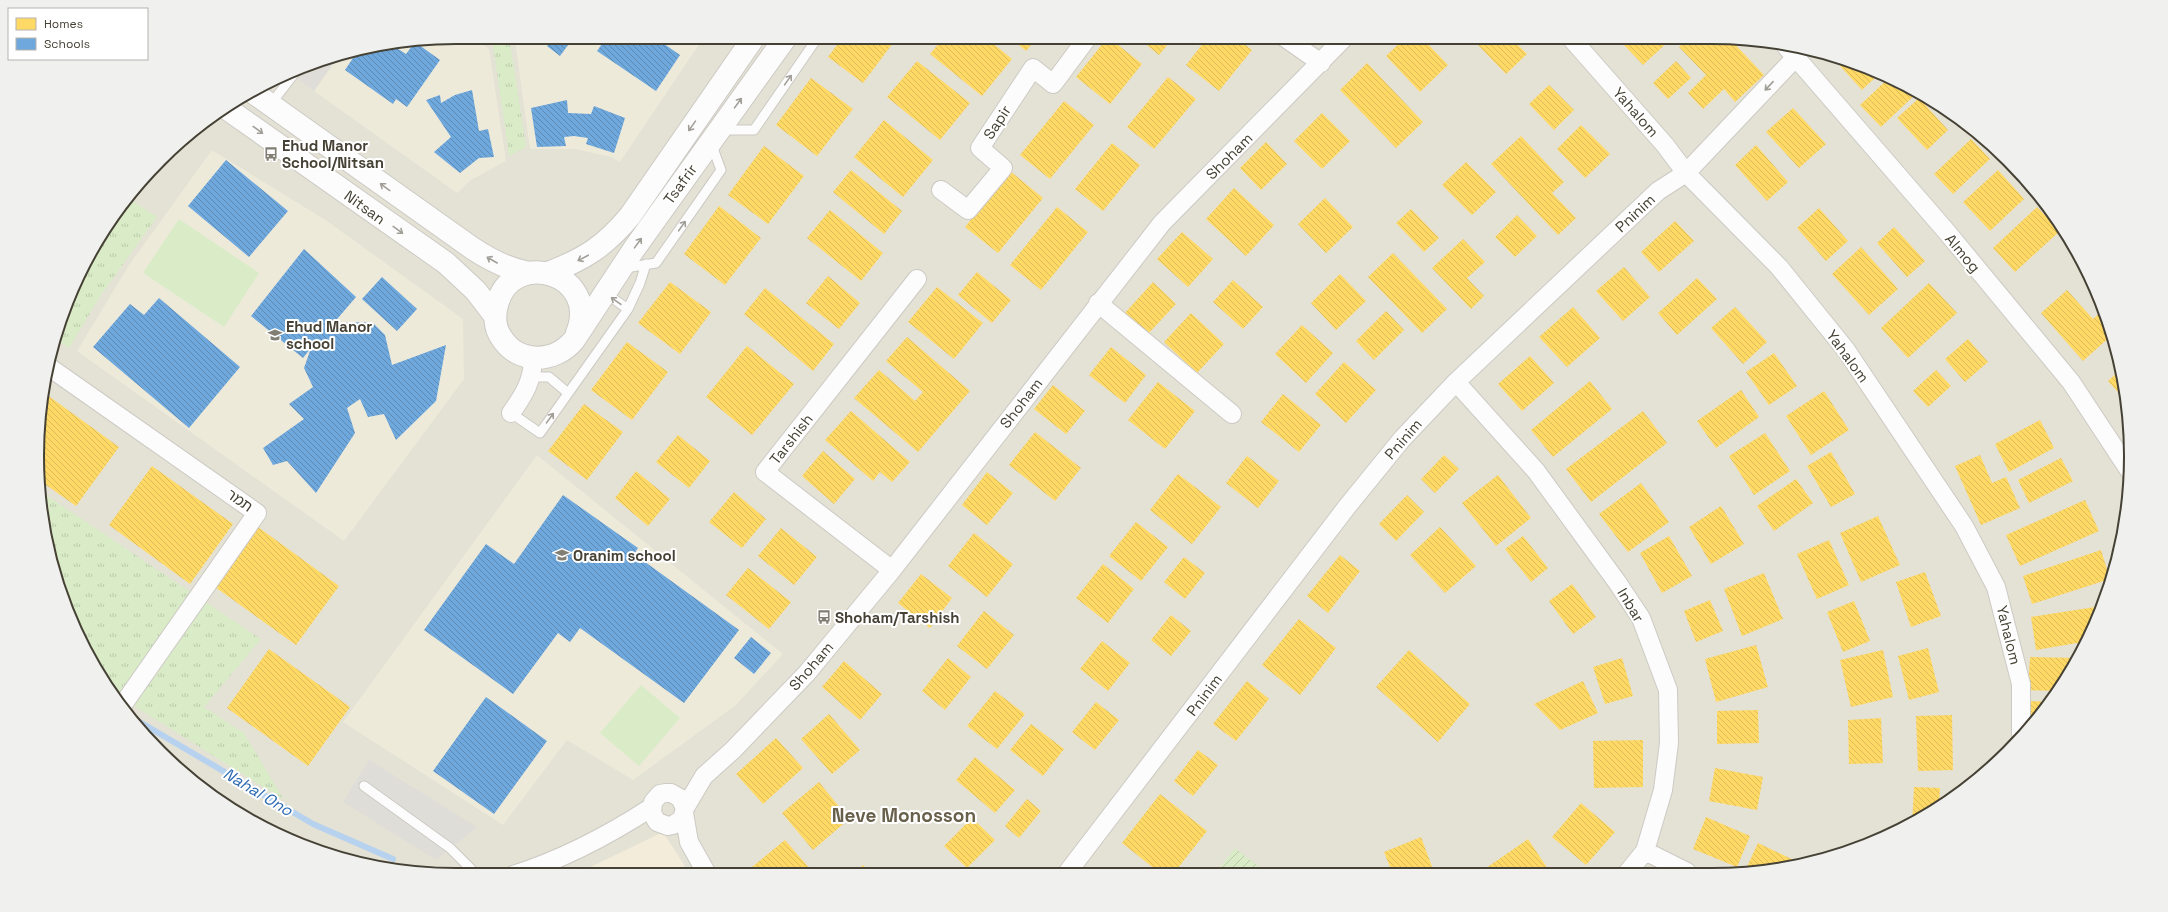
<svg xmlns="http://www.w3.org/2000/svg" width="2168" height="912" viewBox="0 0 2168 912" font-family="'Space Grotesk','Noto Sans Hebrew',sans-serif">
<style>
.residential{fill:#e4e1d5}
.commercial{fill:#f3ecda}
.education{fill:#eeeada}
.grass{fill:url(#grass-tufts)}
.garden{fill:url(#garden-furrows)}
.pitch{fill:#d9ebc7}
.parking{fill:#dfddd8}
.homes{fill:url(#homes-back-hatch)}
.schools{fill:url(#schools-back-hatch)}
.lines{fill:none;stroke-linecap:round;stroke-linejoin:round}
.stream{stroke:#b7d2ee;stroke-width:6}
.service-casing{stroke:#cccac4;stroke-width:11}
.minor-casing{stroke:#cccac4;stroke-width:20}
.tertiary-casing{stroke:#cccac4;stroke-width:24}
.service{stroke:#fdfcfc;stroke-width:9}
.minor{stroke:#fdfcfc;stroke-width:18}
.tertiary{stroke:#fdfcfc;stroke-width:22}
.oneway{stroke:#a19e98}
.labels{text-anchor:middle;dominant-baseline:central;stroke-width:4;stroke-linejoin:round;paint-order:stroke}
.street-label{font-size:15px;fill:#454134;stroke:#fff}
.poi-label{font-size:15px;font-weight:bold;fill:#454134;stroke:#fff;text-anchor:start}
.water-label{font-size:16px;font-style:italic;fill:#2c6ab3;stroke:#fff}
.district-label{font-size:19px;font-weight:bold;fill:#68604b;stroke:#fff}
.rim{fill:none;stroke:#454134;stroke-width:2}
</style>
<defs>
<pattern id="grass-tufts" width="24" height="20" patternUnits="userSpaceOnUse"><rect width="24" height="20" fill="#d9ebc7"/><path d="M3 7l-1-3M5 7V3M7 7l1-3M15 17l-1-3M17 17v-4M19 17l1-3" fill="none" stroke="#bccbac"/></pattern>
<pattern id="garden-furrows" width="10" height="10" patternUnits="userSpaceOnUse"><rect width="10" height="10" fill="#d9ebc7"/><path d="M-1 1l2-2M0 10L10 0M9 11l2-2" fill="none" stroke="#bccbac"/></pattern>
<pattern id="homes-back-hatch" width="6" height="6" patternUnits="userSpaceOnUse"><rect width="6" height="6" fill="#ffd966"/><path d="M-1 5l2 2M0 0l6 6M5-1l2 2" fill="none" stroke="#dcbb59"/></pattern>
<pattern id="schools-back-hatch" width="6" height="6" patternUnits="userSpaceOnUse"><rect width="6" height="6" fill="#6fa8dc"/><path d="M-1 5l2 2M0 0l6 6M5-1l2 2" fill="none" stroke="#5d8ab3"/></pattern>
</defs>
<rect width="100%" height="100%" fill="#f0eee8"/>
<path class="residential" d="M456 37H1712L1767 41 1846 59 1921 93 1988 141 2044 201 2088 270 2117 347 2130 428 2127 510 2109 590 2061 689 1988 771 1922 819 1873 843 1767 871 456 875 401 871 322 853 270 832 201 788 141 732 93 666 59 591 45 538 37 456 41 401 59 321 93 247 141 180 180 141 247 93 321 59 374 45Z"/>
<path class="commercial" d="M663 832 690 874 574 875Z"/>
<path class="education" d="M456 37H473L489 49 506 161 471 180 457 193 314 91 340 54 374 45Z
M517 37H671L675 39 678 37H690L700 43 620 162 611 157 575 149H530L515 41Z
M212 150 327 221 463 319 464 379 344 541 77 351 129 265Z
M537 455 783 654 736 705 633 780 567 740 503 825 343 722Z"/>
<path class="grass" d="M482 37H513L510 42 526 147 509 156 493 45Z
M128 198 157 217 101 295 69 348 55 339 59 321 93 247Z
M40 491 261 639 204 707 244 733 284 800 112 692C82 650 52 589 45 536 43 521 42 506 40 491Z"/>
<path class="garden" d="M1235 848 1258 866 1253 873H1215Z"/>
<path class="pitch" d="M179 219 259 273 224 327 143 273Z
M641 685 680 718 639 766 600 733Z"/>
<path class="parking" d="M340 54 314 91 290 73 321 59Z
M369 760 477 827 436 860 343 802Z"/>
<path class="homes" d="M843 37H885L893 43 863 83 828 57Z
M944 37H985L1012 59 982 96 930 54Z
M1009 37H1038L1026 51Z
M1108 37 1142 64 1110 104 1076 77Z
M1137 37H1174L1159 55Z
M1208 37H1235L1252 50 1219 91 1186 65Z
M1406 37H1421L1448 65 1420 92 1386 56Z
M1484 37H1510L1527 54 1506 74 1477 44Z
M1630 37H1668L1670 40 1643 65 1623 44Z
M1690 37 1729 38 1764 75 1735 102 1724 89 1703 109 1688 93 1706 75 1679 47Z
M1830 55 1846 59 1879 74 1862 90Z
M917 61 970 103 940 140 887 97Z
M1676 61 1691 78 1668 99 1653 83Z
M1367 63 1423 122 1396 148 1340 90Z
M1168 77 1196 99 1154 149 1127 127Z
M811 78 853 109 817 156 776 125Z
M1889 78 1918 92 1881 127 1860 105Z
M1549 85 1574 110 1554 130 1529 104Z
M1919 98 1948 130 1927 150 1897 118Z
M1064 101 1094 125 1050 179 1020 155Z
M1793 108 1826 144 1799 168 1766 132Z
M1322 113 1350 141 1322 169 1294 141Z
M884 120 933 160 903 197 854 157Z
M1581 125 1610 154 1585 178 1557 149Z
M1521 136 1564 182 1552 193 1576 218 1558 235 1491 164Z
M1971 139 1990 159 1953 194 1934 174Z
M1266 142 1287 164 1261 190 1240 168Z
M1112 143 1140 165 1103 211 1075 189Z
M1756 145 1788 182 1767 201 1735 165Z
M764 146 804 176 768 224 728 195Z
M1466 162 1496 192 1472 215 1442 185Z
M851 170 902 211 884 234 833 192Z
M1998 170 2024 199 1990 231 1963 202Z
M1010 171 1043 198 998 253 965 227Z
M1234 188 1274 225 1246 256 1206 219Z
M1325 198 1353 227 1326 253 1298 224Z
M719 206 761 238 725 285 684 254Z
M1057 207 1088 232 1041 290 1010 265Z
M2037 207 2060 231 2015 272 1993 248Z
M1819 208 1848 241 1826 261 1797 228Z
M1411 209 1439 238 1424 252 1396 223Z
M830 210 883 253 861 281 807 238Z
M1517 215 1537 236 1515 257 1495 237Z
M1675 221 1694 241 1659 272 1641 252Z
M1894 227 1925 261 1907 277 1877 243Z
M1182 232 1213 259 1188 287 1157 259Z
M1463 239 1485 262 1467 278 1484 296 1471 309 1432 268Z
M1861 247 1898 289 1869 315 1832 274Z
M1393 253 1447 309 1422 333 1368 277Z
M1624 267 1650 297 1623 321 1596 291Z
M977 272 1011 300 992 323 958 295Z
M1340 274 1366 301 1336 330 1311 303Z
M828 276 860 303 839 329 806 303Z
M1697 278 1717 299 1677 335 1658 313Z
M1233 280 1263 307 1243 329 1213 302Z
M670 282 711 312 680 354 638 323Z
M1153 282 1176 304 1147 335 1124 314Z
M1929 283 1957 313 1908 358 1881 328Z
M937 287 983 323 954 359 908 322Z
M765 288 834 344 813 371 744 314Z
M2067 290 2093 319 2103 310 2112 335 2083 361 2041 313Z
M1573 307 1600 338 1567 367 1539 337Z
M1735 307 1767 342 1743 364 1711 328Z
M1386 311 1404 330 1374 360 1356 341Z
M1191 313 1224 344 1197 373 1164 342Z
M1302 325 1333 353 1306 383 1275 354Z
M907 337 970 391 918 452 854 398 879 370 915 401 923 392 886 361Z
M1968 339 1988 362 1965 382 1945 359Z
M627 342 668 372 632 420 591 390Z
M747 346 794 384 752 435 706 397Z
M1111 347 1146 375 1125 403 1089 375Z
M1774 353 1797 386 1769 405 1746 372Z
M1530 356 1554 383 1522 411 1498 384Z
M1344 362 1376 390 1346 423 1315 394Z
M1936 370 1951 386 1928 407 1913 391Z
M2120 370 2125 400 2108 381Z
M1590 381 1612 409 1553 457 1531 430Z
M1158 382 1195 411 1165 449 1128 420Z
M1053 385 1085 411 1066 434 1034 409Z
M1741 390 1759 417 1716 448 1697 421Z
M1824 391 1849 430 1811 455 1786 416Z
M43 392 119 447 76 506 39 480 37 456Z
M1283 394 1321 425 1299 452 1261 422Z
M584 404 623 432 587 480 548 451Z
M851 411 910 462 892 482 880 472 873 481 825 440Z
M1643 411 1667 443 1591 502 1566 469Z
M2040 420 2054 448 2009 472 1995 444Z
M1035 432 1081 468 1055 501 1009 465Z
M1765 433 1790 471 1754 495 1729 456Z
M678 435 710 461 689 488 656 462Z
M823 451 855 479 834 504 802 476Z
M1831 452 1855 494 1831 507 1807 466Z
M1444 455 1459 469 1435 493 1421 479Z
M1980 455 1992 483 2006 477 2020 508 1981 525 1955 466Z
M1247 456 1279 481 1258 508 1226 483Z
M2061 458 2073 481 2029 503 2018 480Z
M152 466 233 524 190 584 109 525Z
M636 471 670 499 648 526 615 498Z
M987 472 1013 493 987 525 962 505Z
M1178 474 1221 507 1192 544 1150 510Z
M1498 475 1531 518 1496 546 1462 503Z
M1796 479 1813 503 1774 531 1757 506Z
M1641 483 1669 522 1628 552 1599 514Z
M734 492 766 519 742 548 709 522Z
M1407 495 1424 512 1396 541 1379 524Z
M2085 500 2099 531 2020 566 2006 535Z
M1721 506 1744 544 1711 564 1689 527Z
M1878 516 1900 565 1861 582 1840 533Z
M1136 522 1168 547 1141 581 1109 556Z
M258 527 339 586 296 645 215 587Z
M1440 527 1476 566 1445 593 1410 555Z
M781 528 817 557 794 585 758 556Z
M974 533 1013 564 987 597 948 566Z
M1523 536 1548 568 1531 582 1505 549Z
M1669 536 1692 576 1662 593 1640 553Z
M1829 540 1849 585 1817 599 1797 554Z
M2101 550 2110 579 2032 604 2023 576Z
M1340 555 1360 571 1328 613 1307 596Z
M1184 557 1205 573 1185 599 1164 582Z
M1103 564 1134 589 1108 623 1076 598Z
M748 568 791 602 769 629 726 595Z
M1925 572 1941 616 1911 627 1896 582Z
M1764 573 1783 619 1742 636 1724 589Z
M921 574 952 598 930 628 898 603Z
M1572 584 1596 617 1573 634 1549 601Z
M1710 600 1723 631 1696 642 1684 611Z
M1854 601 1870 641 1843 652 1827 612Z
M2095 607 2096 616 2083 642 2036 650 2031 617Z
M984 611 1014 635 987 669 957 646Z
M1171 615 1191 631 1171 656 1151 640Z
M1299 619 1336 648 1300 695 1262 665Z
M1102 641 1130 663 1108 691 1080 669Z
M1756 645 1768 687 1716 702 1705 659Z
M1928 648 1939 692 1909 700 1898 656Z
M269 649 350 707 308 766 227 708Z
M1409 650 1470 704 1438 742 1376 687Z
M1883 650 1893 697 1851 707 1840 660Z
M2030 657 2075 658 2059 691 2028 690Z
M948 658 971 677 945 710 922 691Z
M1622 658 1633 696 1605 704 1593 667Z
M844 661 882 694 860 720 822 687Z
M1247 681 1269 699 1236 741 1213 724Z
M1583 681 1598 713 1560 730 1534 704Z
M995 691 1025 714 997 749 967 726Z
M2031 701 2049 702 2029 725Z
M1096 702 1119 720 1095 750 1072 732Z
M1758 710 1759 743 1717 744V711Z
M829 714 860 750 832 774 801 739Z
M1952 715 1953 770 1918 771 1916 716Z
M1881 718 1883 763 1849 764 1848 720Z
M1031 724 1064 749 1043 776 1010 750Z
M776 738 803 768 763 804 736 774Z
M1643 740V787L1594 788 1593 741Z
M1198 750 1218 765 1193 796 1174 781Z
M975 757 1015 790 995 813 956 780Z
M1715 768 1763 777 1757 810 1709 801Z
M819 782 849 819 813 850 782 813Z
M1914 787 1940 788 1939 806 1912 824Z
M1160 794 1207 831 1174 873H1160L1122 843Z
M1027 799 1041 811 1019 838 1005 826Z
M1581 803 1615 832 1586 865 1552 837Z
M1706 817 1750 836 1737 867 1693 849Z
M972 818 995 840 967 868 944 846Z
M1421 837 1434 872H1392L1384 852Z
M1528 839 1550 872H1489L1486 868Z
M785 840 811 870 806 874H758L752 867Z
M1758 843 1800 863 1767 871H1745Z
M863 865 872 874H855Z"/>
<path class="schools" d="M554 37H574L560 56 547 46Z
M607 37H654L680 55 656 91 597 51Z
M415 42 440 60 407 107 396 99 393 104 345 70 359 49 374 45 398 43 395 47 406 54Z
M472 90 479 131 488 129 494 157 479 158 460 173 434 152 451 137 426 100 440 95 441 103 455 95Z
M567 100 568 113 591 114 594 106 625 118 614 153 586 144 588 138 574 136 564 137 566 146 537 147 531 108Z
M226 160 288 211 249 257 188 206Z
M304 249 356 297 326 332 337 323 372 322 385 335 392 365 446 345 436 401 396 440 384 414 368 417 360 399 347 408 355 433 316 493 287 461 273 465 263 448 304 419 289 404 313 387 304 368 311 348 303 358 251 316Z
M382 277 417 309 397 331 362 299Z
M159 298 240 367 189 428 93 347 130 304 144 315Z
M563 495 638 548 634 554 739 630 684 703 580 628 570 642 558 633 513 694 424 630 486 544 514 564Z
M751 637 771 653 754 674 734 658Z
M486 697 547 741 494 814 433 771Z"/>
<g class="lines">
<path class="stream" d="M128 715 313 824 393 859"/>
<defs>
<path id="service" d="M270 105 297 70
M720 130H754L818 37
M625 268 656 263 721 170 711 143
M605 293 628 309
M531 377H549L568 393
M511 413 540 433 628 309 640 283 646 264
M364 786 450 848 477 875"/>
<path id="minor" d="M1284 37 1321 63
M1570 37 1665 145 1686 173 1779 267 1846 350 1964 526 1996 587 2021 684V734
M1785 45 1946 231 2071 382 2129 470
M941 190 968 210 1003 168 980 148 1033 68 1053 84 1088 37
M1098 303 1232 414
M49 367 257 513 122 706
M1456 382 1536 471 1617 582 1641 618 1668 690 1669 743 1663 790 1645 851 1628 872
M511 413C524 395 533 380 533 358
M892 570 765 472 917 279
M685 808 680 798 671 793H666L660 794 653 802 652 813 657 822 668 826 673 825 682 819 685 808 704 776 733 750 807 673 892 570 1162 223 1345 37
M684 813 689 842 707 874
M1645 851 1687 872
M1067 873 1346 508 1402 439 1456 382 1658 191 1686 173 1796 57
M513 875C561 860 609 835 652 807"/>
<path id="tertiary" d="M251 91 472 248C490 260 507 269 529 273
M226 108 446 263 476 291 495 316
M548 273C585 259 605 246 630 216L754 37
M577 333C601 273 511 247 497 305 494 316 495 328 501 337 518 365 555 363 574 340L634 249 786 37"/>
</defs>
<use href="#service" class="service-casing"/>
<use href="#minor" class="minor-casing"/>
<use href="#tertiary" class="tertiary-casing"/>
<use href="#service" class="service"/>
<use href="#minor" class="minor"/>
<use href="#tertiary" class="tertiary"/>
</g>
<defs><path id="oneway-shaft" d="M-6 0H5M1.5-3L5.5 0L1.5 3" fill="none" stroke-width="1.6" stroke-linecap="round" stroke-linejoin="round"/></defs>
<g class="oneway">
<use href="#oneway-shaft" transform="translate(788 80) rotate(-55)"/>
<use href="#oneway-shaft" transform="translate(1769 86) rotate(133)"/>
<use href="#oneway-shaft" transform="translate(738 103) rotate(-54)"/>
<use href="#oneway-shaft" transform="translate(692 126) rotate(125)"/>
<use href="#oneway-shaft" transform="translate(258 130) rotate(36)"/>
<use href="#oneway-shaft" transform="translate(385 187) rotate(-144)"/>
<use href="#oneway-shaft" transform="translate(682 226) rotate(-55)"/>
<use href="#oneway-shaft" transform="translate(398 230) rotate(36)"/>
<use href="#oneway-shaft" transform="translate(638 243) rotate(-54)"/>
<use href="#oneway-shaft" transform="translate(583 258) rotate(152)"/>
<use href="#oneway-shaft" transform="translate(492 260) rotate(-150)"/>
<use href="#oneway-shaft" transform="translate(616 301) rotate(-145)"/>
<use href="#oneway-shaft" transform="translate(550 418) rotate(-54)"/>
</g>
<defs>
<symbol id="bus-bare" viewBox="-9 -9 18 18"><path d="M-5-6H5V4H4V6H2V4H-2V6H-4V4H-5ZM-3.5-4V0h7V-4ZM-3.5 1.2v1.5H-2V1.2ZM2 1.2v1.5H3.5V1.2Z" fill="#817e73" stroke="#fff" stroke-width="2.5" paint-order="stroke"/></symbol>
<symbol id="school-bare" viewBox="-9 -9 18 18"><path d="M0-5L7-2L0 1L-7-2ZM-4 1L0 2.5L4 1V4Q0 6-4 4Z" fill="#817e73" stroke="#fff" stroke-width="2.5" paint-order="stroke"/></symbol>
</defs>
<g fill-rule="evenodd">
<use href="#bus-bare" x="261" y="144" width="20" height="20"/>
<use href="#school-bare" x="265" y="325" width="20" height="20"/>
<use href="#school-bare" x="552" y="545" width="20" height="20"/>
<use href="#bus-bare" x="814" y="607" width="20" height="20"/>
</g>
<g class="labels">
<g class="street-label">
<text transform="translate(1636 112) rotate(49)">Yahalom</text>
<text transform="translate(997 122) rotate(-57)">Sapir</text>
<text transform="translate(1229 156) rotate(-45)">Shoham</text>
<text transform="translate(680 184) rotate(-54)">Tsafrir</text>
<text transform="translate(365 207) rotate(36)">Nitsan</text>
<text transform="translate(1635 213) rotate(-43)">Pninim</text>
<text transform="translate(1963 253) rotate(50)">Almog</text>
<text transform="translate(1848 356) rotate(54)">Yahalom</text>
<text transform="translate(1021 403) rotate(-52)">Shoham</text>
<text transform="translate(791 439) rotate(-52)">Tarshish</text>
<text transform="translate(1403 439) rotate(-49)">Pninim</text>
<text transform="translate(240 500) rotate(35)">תמר</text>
<text transform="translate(1631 605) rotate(59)">Inbar</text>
<text transform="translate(2009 635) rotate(76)">Yahalom</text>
<text transform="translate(811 666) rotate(-49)">Shoham</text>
<text transform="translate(1204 695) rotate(-53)">Pninim</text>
</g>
<g class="poi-label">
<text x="282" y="145">Ehud Manor<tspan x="282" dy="17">School/Nitsan</tspan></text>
<text x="286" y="326">Ehud Manor<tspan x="286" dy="17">school</tspan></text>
<text x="573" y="555">Oranim school</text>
<text x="835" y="617">Shoham/Tarshish</text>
</g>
<g class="water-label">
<text transform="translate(258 792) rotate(31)">Nahal Ono</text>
</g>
<g class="district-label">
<text x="904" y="815">Neve Monosson</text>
</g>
</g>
<path d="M0 0H2168V912H0ZM456 44H1712A412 412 0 0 1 2124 456V456A412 412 0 0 1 1712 868H456A412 412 0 0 1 44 456V456A412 412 0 0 1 456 44Z" fill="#f0f0ef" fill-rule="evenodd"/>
<path class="rim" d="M456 44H1712A412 412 0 0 1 2124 456V456A412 412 0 0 1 1712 868H456A412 412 0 0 1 44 456V456A412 412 0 0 1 456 44Z"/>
<rect x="8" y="8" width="140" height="52" fill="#ffffff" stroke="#b5b3ae"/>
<rect x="16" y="18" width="20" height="12" fill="#ffd966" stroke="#b5b3ae"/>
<text x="44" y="28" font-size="12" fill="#454134">Homes</text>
<rect x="16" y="38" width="20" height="12" fill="#6fa8dc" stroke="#b5b3ae"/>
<text x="44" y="48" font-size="12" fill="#454134">Schools</text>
</svg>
